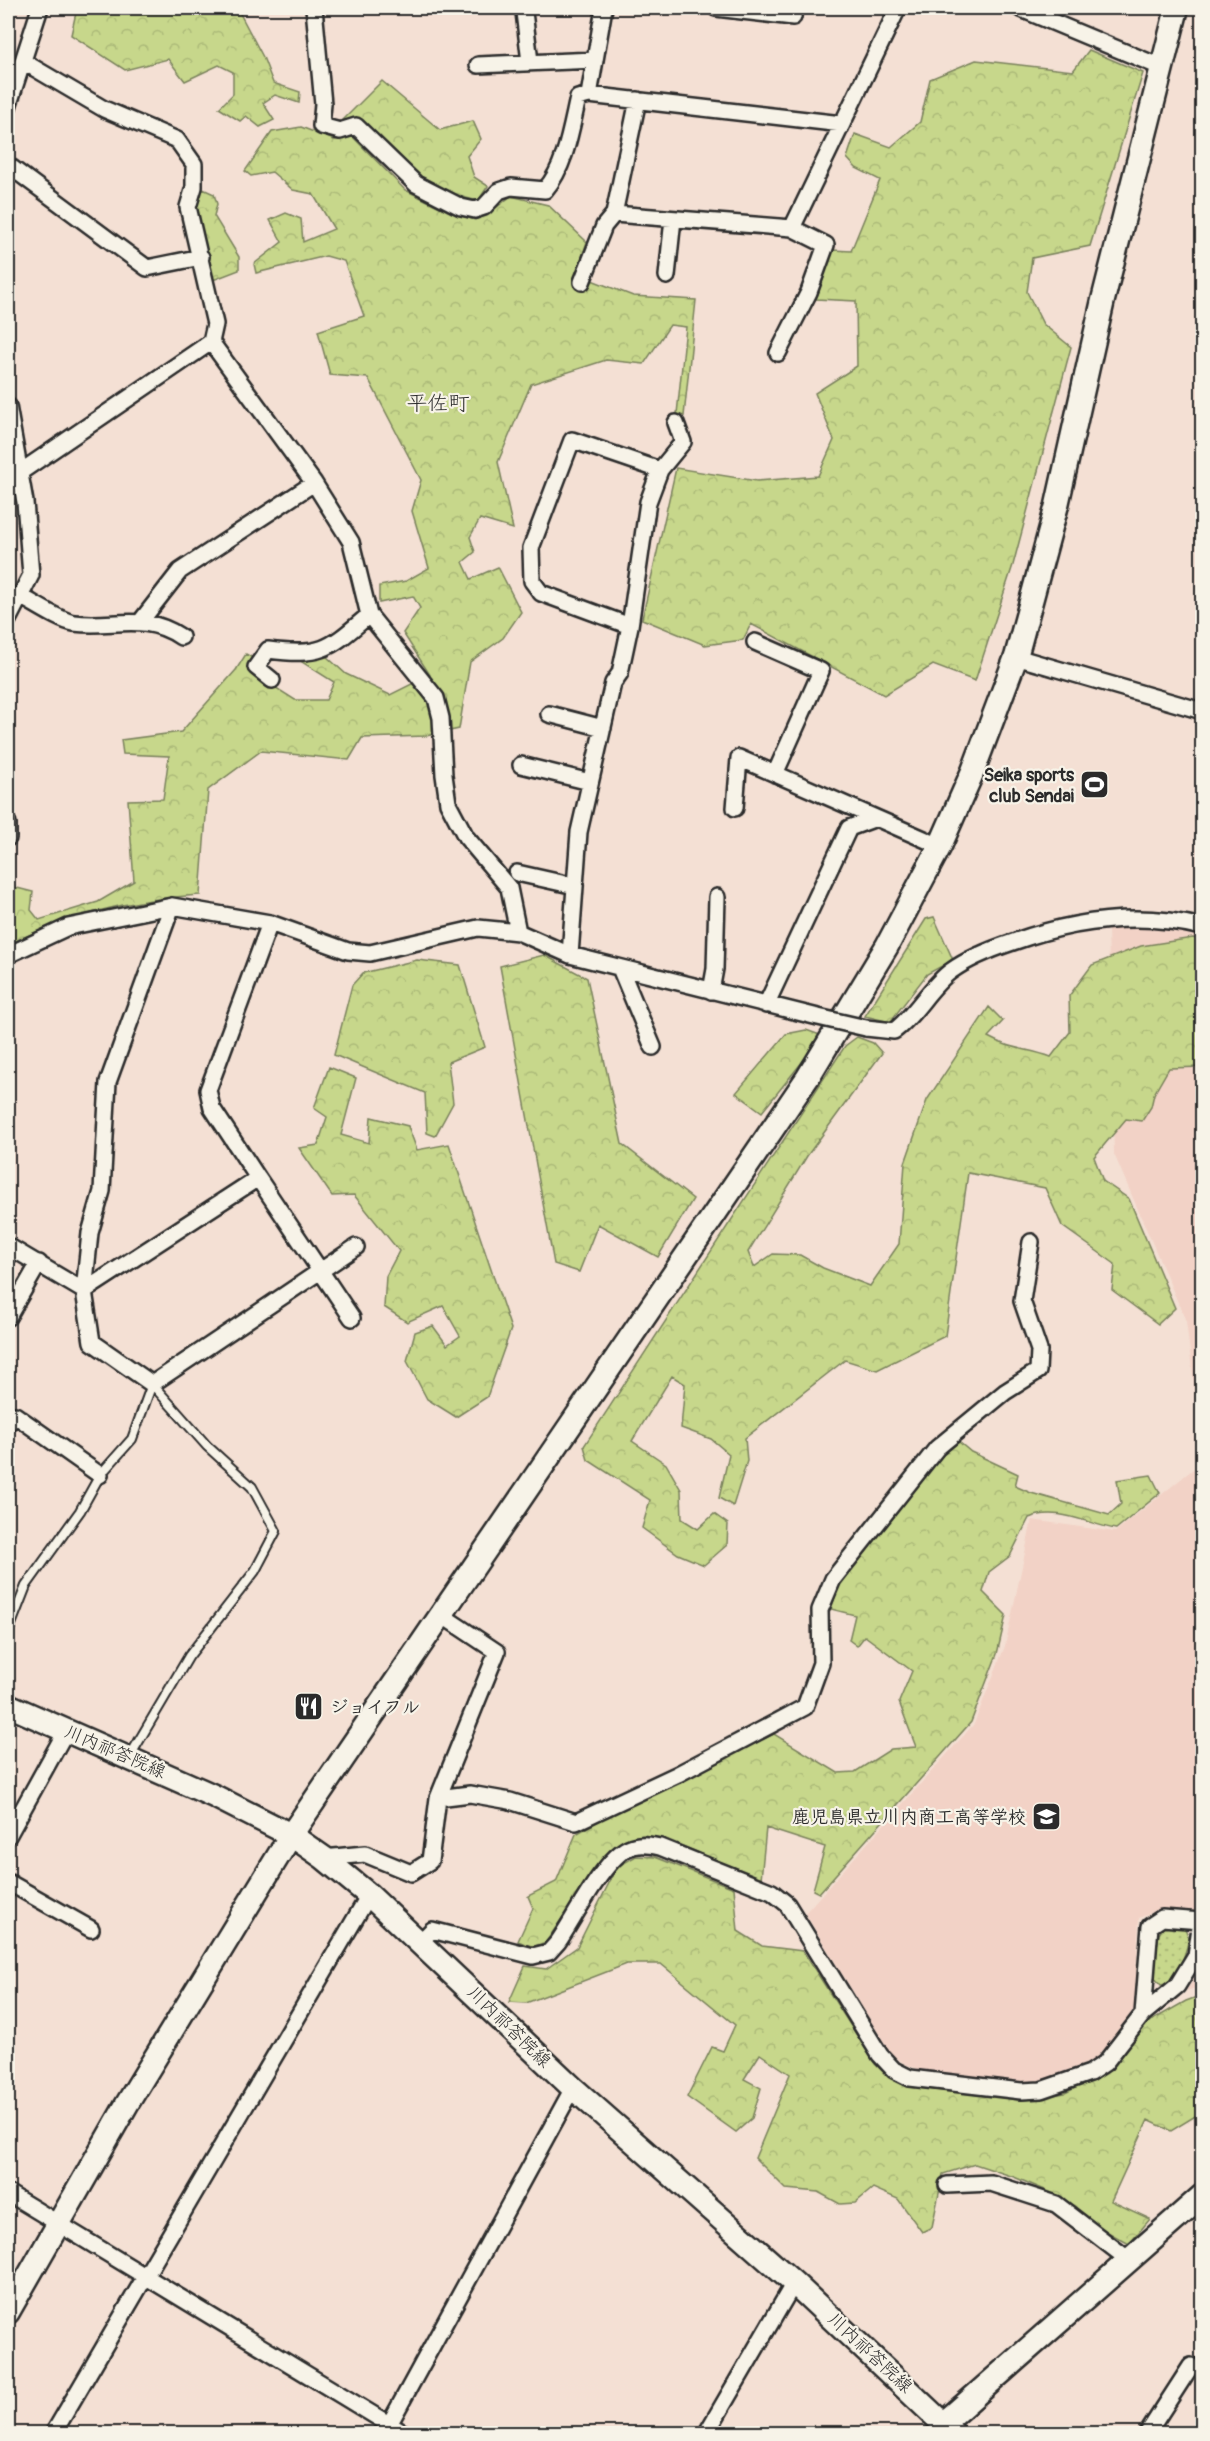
<svg xmlns="http://www.w3.org/2000/svg" width="1210" height="2441" viewBox="0 0 1210 2441" font-family="Pangolin,'Klee One',sans-serif">
<style>
.built{fill:#f2d2c6}
.forest{fill:url(#forest-crowns);stroke:#79815b;stroke-width:1.5}
.park{fill:url(#park-dots);stroke:#79815b;stroke-width:1.5}
.lines{fill:none;stroke-linecap:round;stroke-linejoin:round}
.lane-casing{stroke:#2b2b2b;stroke-width:12}
.street-casing{stroke:#2b2b2b;stroke-width:20}
.secondary-casing{stroke:#2b2b2b;stroke-width:27}
.lane{stroke:#f7f3e8;stroke-width:8}
.street{stroke:#f7f3e8;stroke-width:15}
.secondary{stroke:#f7f3e8;stroke-width:22}
.street-bridge-casing{stroke:#2b2b2b;stroke-width:20;stroke-linecap:butt}
.street-bridge{stroke:#f7f3e8;stroke-width:15}
.labels{text-anchor:middle;dominant-baseline:central;stroke-width:4.5;stroke-linejoin:round;paint-order:stroke}
.poi-label{font-size:18px;font-weight:bold;fill:#2b2b2b;stroke:#f7f3e8;text-anchor:end}
.street-label{font-size:18px;fill:#2b2b2b;stroke:#f7f3e8}
.quarter-label{font-size:21px;fill:#2b2b2b;stroke:#f7f3e8}
</style>
<defs>
<pattern id="forest-crowns" width="20" height="18" patternUnits="userSpaceOnUse" patternTransform="scale(1.5)"><rect width="20" height="18" fill="#c7d78b"/><path d="M2 6a3 3 0 1 1 6 0M12 15a3 3 0 1 1 6 0" fill="none" stroke="#abb978"/></pattern>
<pattern id="park-dots" width="8" height="8" patternUnits="userSpaceOnUse" patternTransform="scale(1.5)"><rect width="8" height="8" fill="#c7d78b"/><path d="M2 2h.1M6 6h.1" fill="none" stroke="#abb978" stroke-width="1.8" stroke-linecap="round"/></pattern>
</defs>
<rect width="100%" height="100%" fill="#f4e0d4"/>
<filter id="ink" filterUnits="userSpaceOnUse"><feTurbulence type="fractalNoise" baseFrequency=".0167" numOctaves="2"/><feDisplacementMap in="SourceGraphic" scale="12" xChannelSelector="R" yChannelSelector="G"/><feConvolveMatrix kernelMatrix="1 2 1 2 8 2 1 2 1" color-interpolation-filters="sRGB"/></filter>
<g filter="url(#ink)">
<path class="built" d="M1149 924 1202 933V1448L1186 1321 1114 1154 1108 927Z
M1202 1462V1915L1158 1910 1139 1918 1134 2012 1094 2061 1042 2080 1024 2082 921 2070 905 2064 891 2054 805 1913 974 1724 1005 1646 1032 1520 1115 1532Z
M1202 1967V1986L1186 1991Z"/>
<path class="forest" d="M77 8H160L171 12 174 8H237L263 57 273 83 300 92 299 103 275 95 263 103 274 120 260 127 246 116 240 121 219 108 233 94V72L219 65 185 81 168 59 125 70 71 35Z
M1089 50 1143 73 1090 246 1032 258 1027 292 1043 324 1071 347 1013 565 975 681 933 665 884 695 751 624 743 640 705 645 642 619 676 468 757 481 818 476 834 440 815 393 857 366 856 301 816 299 833 250 851 251 880 180 856 168 847 158 855 134 891 147 920 122 930 79 976 60 1073 71Z
M382 81 440 130 473 121 481 139 467 156 474 177 488 186 478 201 454 195 418 178 358 118 342 121Z
M301 127 334 140 353 137 405 190 452 213 475 220 493 210 511 196 548 205 587 242 576 274 633 296 696 300 684 416 677 414 686 327 670 325 644 364 606 360 531 384 498 462 513 529 480 519 470 537 475 552 463 562 471 579 498 567 521 612 503 638 470 662 459 729 426 736 362 738 349 760 261 751 208 790 200 895C127 899 74 915 8 944L13 887 33 892 31 910 39 920 98 902 134 881 128 800 163 799 169 756 123 754 121 740 181 732 236 670 246 654 253 658 251 672 295 700H326L334 682 302 662 326 656 346 674 390 695 430 675 403 633 420 608 413 596 379 603V586L406 581 429 568 412 511 421 480 368 378 330 375 318 331 364 316 344 261 326 256 256 273 254 264 282 242 270 220 286 213 301 219 303 242 334 229 313 194 293 190 272 172 251 176 245 171 272 132Z
M203 189 214 194 217 204 214 216 239 257V270L213 280 195 209Z
M934 917 953 960 927 974 890 1022 865 1016 926 919Z
M1193 938 1202 940V1067L1169 1068 1154 1094 1151 1107 1142 1121 1126 1119 1094 1157 1103 1181 1129 1199 1175 1308 1158 1324 1112 1290 1115 1264 1062 1226 1045 1188 968 1173 945 1336 877 1370 845 1360 745 1438 747 1461 733 1506 719 1498 729 1454 711 1439 681 1428 685 1384 672 1376 632 1441 666 1464 681 1490 682 1519 698 1529 714 1514 728 1524 727 1545 704 1565 678 1554 642 1528 650 1500 588 1460 584 1446 845 1046 857 1037 873 1043 882 1053 807 1156 748 1252 754 1267 773 1254 800 1255 823 1268 870 1286 899 1244 905 1163 927 1100 989 1007 1003 1021 988 1037C1009 1049 1029 1049 1051 1057L1070 1032 1069 996 1092 965 1141 946Z
M544 955 587 978 622 1144 693 1199 658 1257 598 1224 579 1272 554 1264 500 966Z
M417 960 460 965 485 1047 448 1062 453 1103 435 1136 427 1133 425 1093 334 1055 352 985 363 973Z
M806 1030 823 1036 762 1112 736 1093 786 1034Z
M329 1067 356 1078 341 1135 369 1143 371 1117 408 1126 417 1150 449 1144 511 1329 487 1397 456 1417 427 1399 407 1361 415 1332 433 1326 447 1345 460 1336 443 1306 407 1322 384 1307 386 1276 399 1251 354 1195 332 1196 299 1148 318 1145 327 1117 314 1108Z
M959 1442 971 1452 1018 1474 1015 1486 1031 1493 1109 1515 1121 1504 1117 1480 1151 1475 1160 1493 1116 1529C1087 1524 1057 1506 1029 1518L1010 1556 989 1572 983 1592 1006 1615 997 1654 971 1722 819 1893 813 1890 825 1847 766 1828 761 1879 666 1839 643 1835 623 1840 604 1856 546 1942 532 1947 518 1941 533 1908 528 1896 556 1882 576 1834 631 1802 774 1734 838 1773 855 1772 891 1749 916 1747 899 1702 912 1671 865 1636 857 1646 849 1640 855 1615 831 1609 838 1588 858 1562 937 1460Z
M636 1856 655 1857 734 1888 738 1931 762 1946 803 1951 875 2064 889 2077 910 2087 1023 2100 1065 2093 1106 2073 1147 2023 1186 2001 1202 1995V2112L1171 2131 1148 2120 1111 2201 1150 2219 1129 2244 1090 2222 1059 2196 1014 2177 975 2164 943 2174 932 2227 922 2232 898 2199 873 2188 855 2203 840 2204 818 2192 786 2189 755 2158 790 2074 760 2054 744 2079 761 2088 752 2118 736 2132 687 2097 712 2047 723 2051 735 2025 661 1964H627L526 2003 509 2002 525 1966 546 1969 577 1947 617 1867Z"/>
<path class="park" d="M1165 1925 1184 1926 1189 1938C1186 1953 1177 1983 1161 1985L1152 1975 1159 1934Z"/>
<g class="lines">
<defs>
<path id="lane" d="M8 1632 26 1586 80 1511 100 1475 132 1439 152 1384 207 1446 252 1487 276 1531 255 1571 189 1656 130 1756"/>
<path id="street" d="M314 8 323 104 321 126 340 131 356 126 416 184 461 207 475 210 484 207 499 191 511 187 545 190C566 166 571 128 578 98L589 95 842 124
M716 8 793 17 794 8
M1019 8 1163 68
M524 12 530 62
M24 62 104 109 177 140 194 164V187L188 207 215 324 211 342 314 483 351 542 369 615 436 698 441 718 444 775 448 803 466 837 509 888 518 932
M478 65 595 60
M589 95 604 8
M638 100 614 214 792 228 898 8
M8 107 40 8
M8 165 147 268 201 257
M667 276 673 219
M582 282 604 226 614 214
M778 353 809 292 826 245 792 228
M8 406 25 502 31 575 8 620
M660 470 683 442 676 423
M19 473 211 342
M20 596C34 603 60 621 74 623 114 628 144 612 181 637
M141 621 180 571 314 483
M755 642 821 671 775 774
M1016 657 1202 711
M272 680 256 667 268 650C323 657 329 649 369 615
M549 714 603 728
M521 765 590 782
M735 808 739 758 876 818
M8 823V838
M517 873 575 886
M8 955 68 927 172 906 270 923 348 951 370 953 478 928 518 932 570 955 818 1017
M570 955 579 832 613 683 620 673 630 626 541 593 532 581 531 548 572 440 660 470 648 502 630 626
M620 968 653 1047
M711 991 715 969 717 897
M766 1005 849 828 876 818 940 846
M866 1028 894 1031C916 1015 929 987 951 971 969 958 992 949 1013 942 1075 920 1138 911 1202 927
M258 1178 212 1108 208 1090 270 923
M8 1246 84 1291 90 1233 102 1191 108 1082 172 906
M8 1317 39 1263
M352 1318 258 1178 84 1291 92 1342 152 1384 356 1247
M8 1424 15 1415 100 1475
M438 1798 470 1794 510 1801 576 1822 678 1774 805 1707 821 1663 820 1610 833 1579 937 1448 1005 1392 1038 1371 1039 1350 1022 1301 1031 1242
M8 1836 66 1731
M324 1858 365 1854 411 1873 430 1861 438 1798 497 1652 440 1614
M8 1882 91 1929
M420 1942 432 1930 533 1956 549 1952 558 1942C574 1919 604 1859 628 1848 639 1843 649 1845 660 1847L772 1892 787 1904 880 2055 894 2070 910 2078 1021 2091 1041 2090 1090 2073 1105 2063 1143 2014 1177 1986 1196 1955 1201 1921 1162 1918 1150 1926 1143 2014
M947 2185 991 2183 1056 2204 1129 2260
M8 2193 405 2434
M53 2434 369 1895
M384 2434 573 2088
M706 2434 794 2283
M1147 2434 1191 2366"/>
<path id="secondary" d="M8 1705 214 1796 291 1835 324 1858 369 1895 573 2088 794 2283 954 2434
M8 2312 127 2104 291 1835 808 1077 887 946 940 846 973 771 1016 657 1057 505 1103 300 1177 8
M945 2422 1202 2196"/>
</defs>
<use href="#lane" class="lane-casing"/>
<use href="#street" class="street-casing"/>
<use href="#secondary" class="secondary-casing"/>
<use href="#lane" class="lane"/>
<use href="#street" class="street"/>
<use href="#secondary" class="secondary"/>
<defs>
<path id="street-bridge" d="M818 1017 866 1028"/>
</defs>
<use href="#street-bridge" class="street-bridge-casing"/>
<use href="#street-bridge" class="street-bridge"/>
</g>
</g>
<defs>
<symbol id="stadium-square" viewBox="-11 -11 22 22"><rect x="-9" y="-9" width="18" height="18" rx="4" fill="#2b2b2b" stroke="#f7f3e8"/><path d="M0-5a6.5 5 0 1 0 0 10a6.5 5 0 1 0 0-10ZM-3.5-1.8h7v3.6h-7Z" fill="#fff"/></symbol>
<symbol id="restaurant-square" viewBox="-11 -11 22 22"><rect x="-9" y="-9" width="18" height="18" rx="4" fill="#2b2b2b" stroke="#f7f3e8"/><path d="M-5-6h1v4h1v-4h1v4h1v-4h1v5L-1.5 .5V6h-2V.5L-5-1ZM5-6V6H3V1.5H1.5Q1.5-4 5-6Z" fill="#fff"/></symbol>
<symbol id="school-square" viewBox="-11 -11 22 22"><rect x="-9" y="-9" width="18" height="18" rx="4" fill="#2b2b2b" stroke="#f7f3e8"/><path d="M0-5L7-2L0 1L-7-2ZM-4 1L0 2.5L4 1V4Q0 6-4 4Z" fill="#fff"/></symbol>
</defs>
<g fill-rule="evenodd">
<use href="#stadium-square" x="1078" y="768" width="33" height="33"/>
<use href="#restaurant-square" x="292" y="1690" width="33" height="33"/>
<use href="#school-square" x="1030" y="1800" width="33" height="33"/>
</g>
<g class="labels">
<g class="poi-label">
<text x="1074" y="775">Seika sports<tspan x="1074" dy="21">club Sendai</tspan></text>
<text x="330" y="1707" text-anchor="start">ジョイフル</text>
<text x="1026" y="1817">鹿児島県立川内商工高等学校</text>
</g>
<g class="street-label">
<text transform="translate(115 1752) rotate(23)">川内祁答院線</text>
<text transform="translate(509 2027) rotate(44)">川内祁答院線</text>
<text transform="translate(870 2353) rotate(43)">川内祁答院線</text>
</g>
<g class="quarter-label">
<text x="438" y="403">平佐町</text>
</g>
</g>
<rect width="1210" height="2441" fill="none" stroke="#f7f3e8" stroke-width="30"/>
<rect x="15" y="15" width="1180" height="2411" fill="none" stroke="#2b2b2b" stroke-width="2" filter="url(#ink)"/>
</svg>
